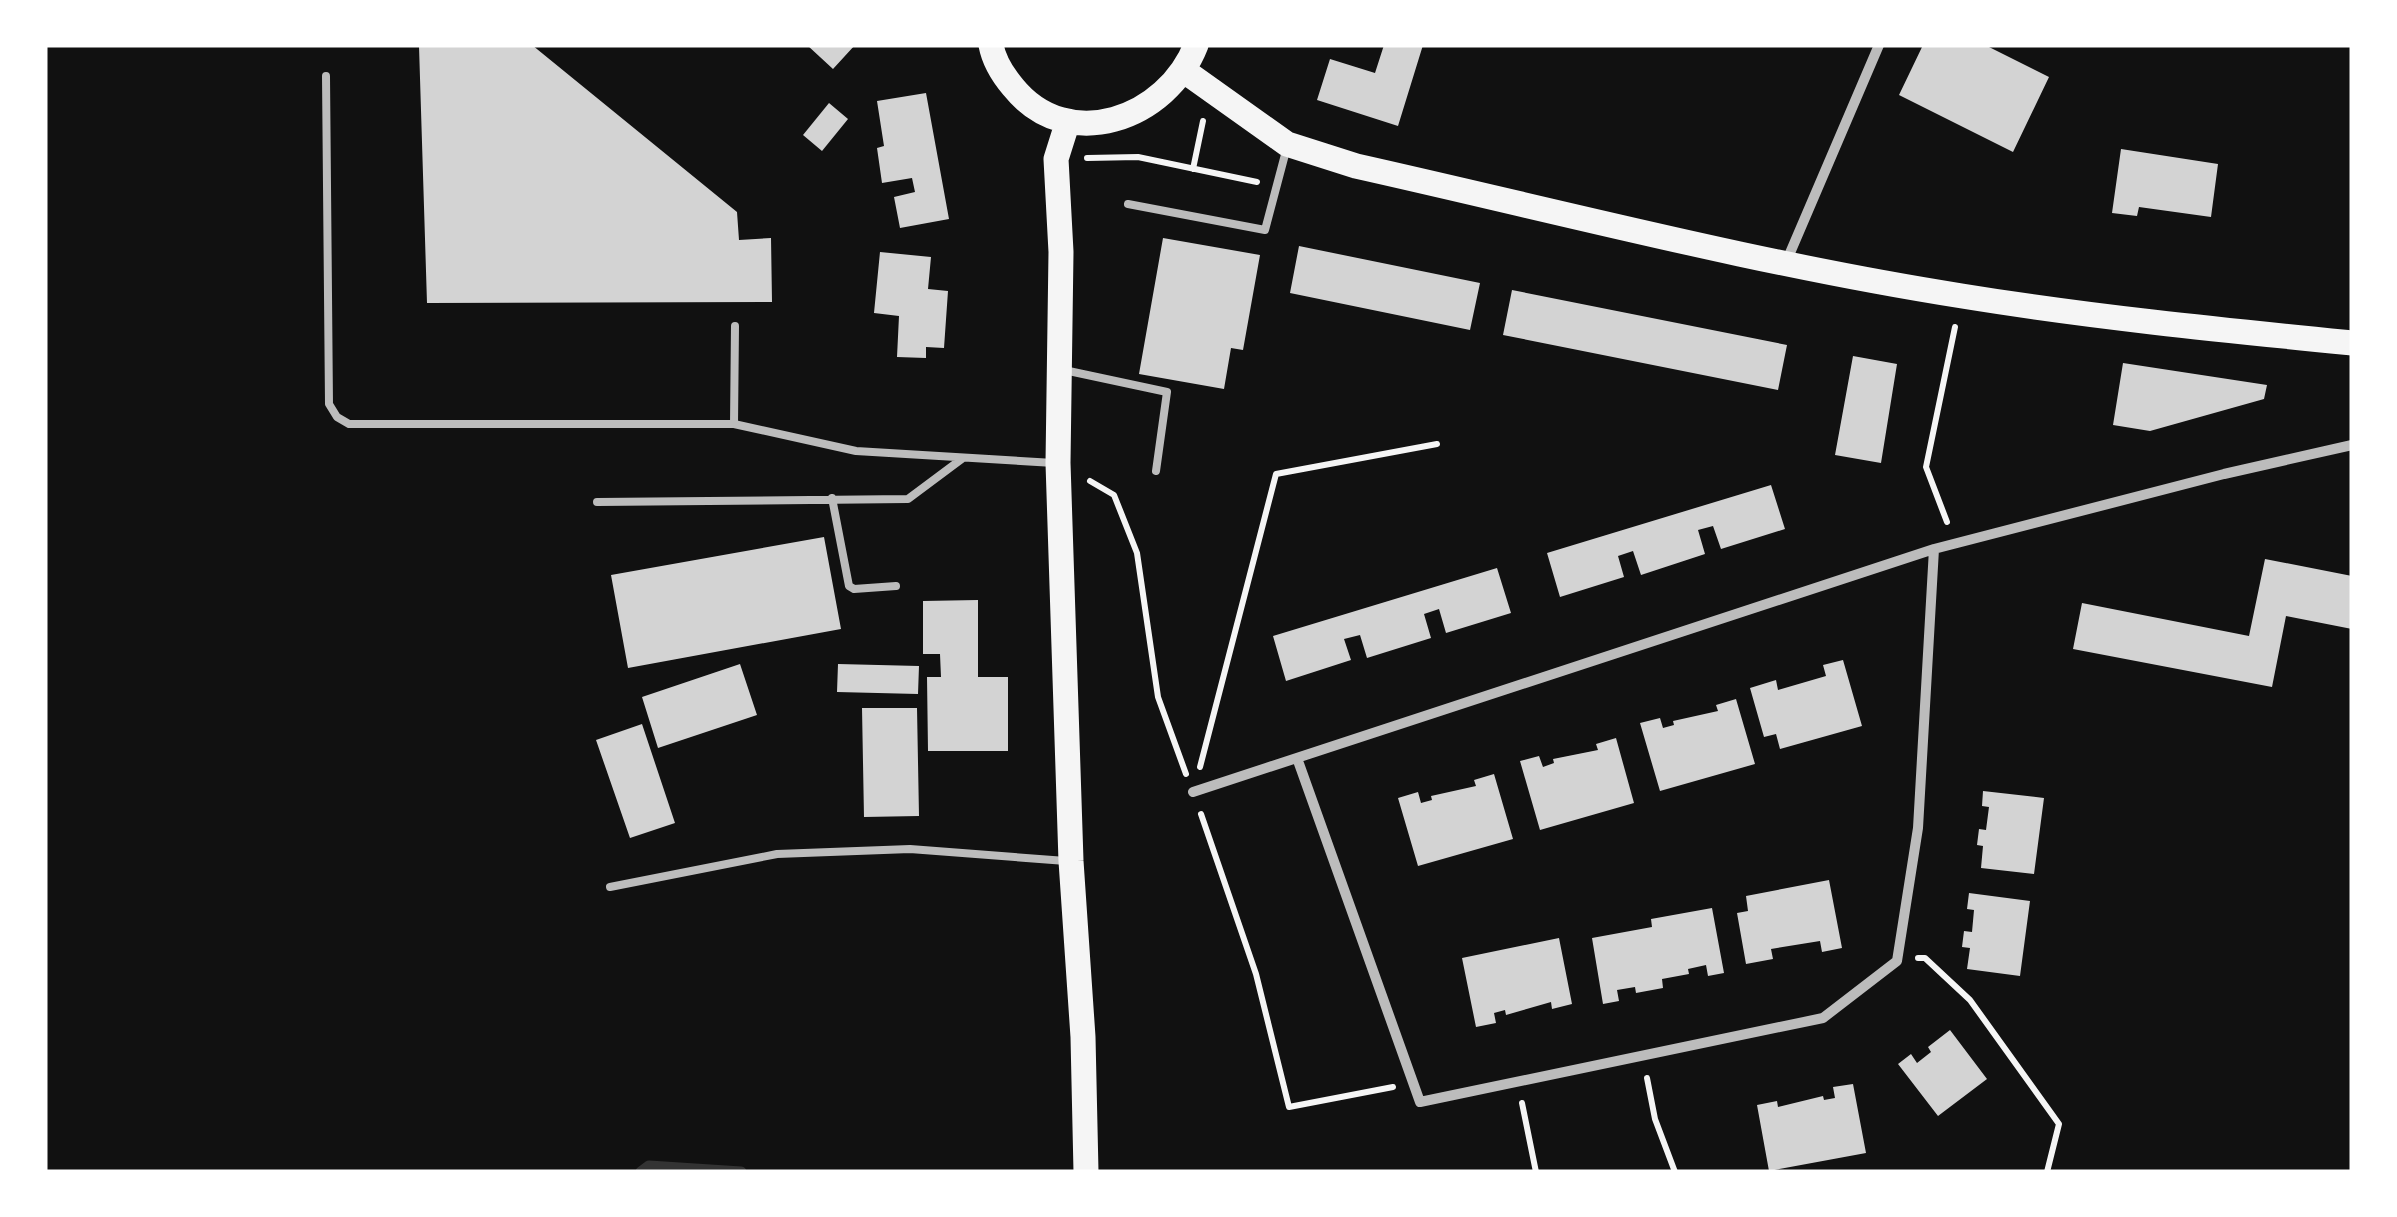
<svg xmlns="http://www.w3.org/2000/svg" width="2397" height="1217" viewBox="0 0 2397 1217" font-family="'Asap Condensed',sans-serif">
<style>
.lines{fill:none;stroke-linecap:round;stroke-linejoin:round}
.stream{stroke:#333;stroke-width:11}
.building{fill:#d3d3d3}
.path{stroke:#f5f5f5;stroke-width:6}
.service{stroke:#bcbcbc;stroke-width:8}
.minor{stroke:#bcbcbc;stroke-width:10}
.primary{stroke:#f5f5f5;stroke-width:25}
</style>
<rect width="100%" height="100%" fill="#111"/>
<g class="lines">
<path class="stream" d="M641 1172 649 1166 741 1172"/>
</g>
<path class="building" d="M532 45 737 212 739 240 771 238 772 302 427 303 419 46Z
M807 45H855L833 69Z
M1384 45H1423L1398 126 1317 100 1330 59 1375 73Z
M1923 45H1985L2049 77 2013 152 1899 95Z
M926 93 949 219 900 228 894 197 915 192 912 178 882 183 877 148 884 146 877 101Z
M829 103 848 119 822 151 803 135Z
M2121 149 2218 164 2211 217 2139 207 2137 216 2112 213Z
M1163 238 1260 255 1243 350 1231 348 1224 389 1139 374Z
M1299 246 1480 283 1470 330 1290 293Z
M880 252 931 257 928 289 948 291 944 348 926 347V358L897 357 899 316 874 313Z
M1512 290 1787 345 1778 390 1503 335Z
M1853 356 1897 364 1881 463 1835 455Z
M2123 363 2267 385 2264 399 2150 431 2113 425Z
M1771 485 1785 529 1721 549 1713 526 1698 530 1705 554 1641 575 1633 551 1618 556 1624 577 1560 597 1547 553Z
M824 537 841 629 628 668 611 575Z
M2265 559 2352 576V629L2286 616 2272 687 2073 649 2082 603 2249 636Z
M1497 568 1511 613 1446 633 1439 609 1424 614 1431 638 1367 658 1360 635 1344 639 1351 660 1286 681 1273 636Z
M978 600V677H1008V751H928L927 677H941L940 654H923V601Z
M1843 660 1862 726 1780 749 1776 734 1764 737 1750 688 1776 680 1778 690 1826 676 1823 665Z
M740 664 757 715 658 748 642 697Z
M838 664 919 666 918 694 837 692Z
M1736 699 1755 764 1660 791 1640 723 1660 718 1663 728 1674 725 1673 721 1718 711 1716 705Z
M862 708H917L919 816 864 817Z
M642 724 675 823 630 838 596 740Z
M1616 738 1634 803 1540 830 1520 761 1539 756 1543 767 1554 763 1553 759 1598 750 1596 744Z
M1494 774 1513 839 1418 866 1398 798 1418 792 1421 803 1432 800 1431 796 1476 786 1474 780Z
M1983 791 2044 798 2034 874 1981 868 1983 846 1977 845 1979 829 1986 830 1989 807 1982 806Z
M1829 880 1842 948 1822 952 1820 941 1771 949 1773 959 1746 964 1737 913 1748 911 1746 896Z
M1969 893 2030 901 2020 976 1967 969 1970 948 1962 947 1964 931 1972 932 1974 910 1967 909Z
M1712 908 1724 973 1708 976 1706 965 1688 969 1689 974 1662 979 1663 988 1636 993 1635 987 1617 990 1619 1001 1603 1004 1592 938 1652 927 1651 919Z
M1559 938 1572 1004 1552 1009 1551 1002 1506 1015 1505 1010 1494 1013 1496 1023 1476 1027 1462 958Z
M1950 1030 1987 1079 1938 1116 1898 1064 1911 1054 1917 1063 1931 1052 1928 1047Z
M1853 1084 1866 1153 1769 1171 1757 1105 1777 1101 1778 1107 1823 1096 1824 1100 1835 1098 1833 1087Z"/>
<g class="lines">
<path class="path" d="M1087 158 1138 157 1257 182
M1193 169 1203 121
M1090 481 1114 495 1137 553 1158 697 1186 774
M1947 522 1926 467 1955 327
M1200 767 1276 474 1437 444
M1201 814 1256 974 1289 1107 1393 1087
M1918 958H1925L1970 1000 2059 1124 2047 1172
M1647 1078 1655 1119 1675 1172
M1522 1103 1536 1172"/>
<path class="service" d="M326 76 329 404 337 417 349 424H734L856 451 1054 463
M1128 204 1265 230 1287 147
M1064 370 1167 392 1156 471
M734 424 735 326
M832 498 849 586 854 589 896 586
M597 502 908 499 963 458
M610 887 777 854 910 849 1066 861"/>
<path class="minor" d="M1787 260 1879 45
M1297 758 1420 1102 1823 1018 1897 961 1918 828 1934 549
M1193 792 1934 549 2224 474 2352 445"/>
<path class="primary" d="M991 45C994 61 1002 74 1013 87 1068 155 1167 119 1196 45
M1183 70 1287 144 1356 166C1557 211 1758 264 1962 296 2091 317 2222 330 2352 343
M1068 121 1056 159 1061 252 1058 463 1071 861 1083 1037 1086 1172"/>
</g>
<rect width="2397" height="1217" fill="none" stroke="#ffffff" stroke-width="95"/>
</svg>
